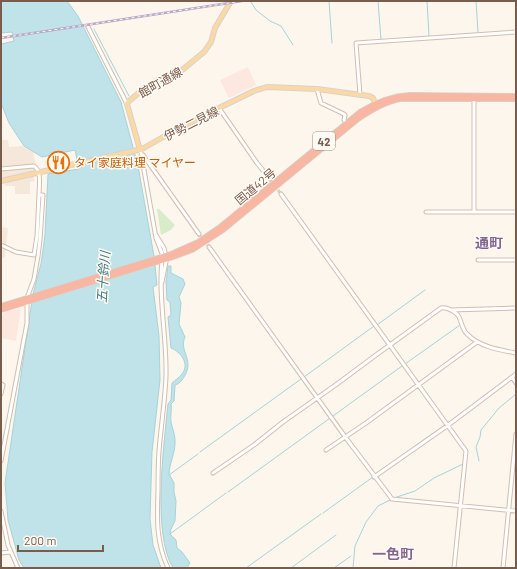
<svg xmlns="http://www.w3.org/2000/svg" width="517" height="569" viewBox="0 0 517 569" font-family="Barlow,'Noto Sans JP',sans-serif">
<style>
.residential{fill:#f5e8da}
.commercial{fill:#fde8e0}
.green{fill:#d8ecc9}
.water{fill:#bfe3e8;stroke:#a5d3da}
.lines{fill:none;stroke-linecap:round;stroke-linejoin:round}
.stream{stroke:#a5d3da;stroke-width:1}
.minor-tunnel{stroke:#dcd0c4;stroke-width:3;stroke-dasharray:3 1.5;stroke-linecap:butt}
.minor-casing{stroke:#d1beb0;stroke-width:5}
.major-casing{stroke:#dad1cd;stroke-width:6}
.highway-casing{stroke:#dad1cd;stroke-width:6}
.minor{stroke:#fff;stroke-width:3}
.major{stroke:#fbd9a5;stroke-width:4}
.highway{stroke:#f7b7a3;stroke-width:4.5}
.rail-casing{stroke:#b9a8c9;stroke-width:2.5}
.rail{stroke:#fffaf3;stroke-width:1;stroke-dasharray:3;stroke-linecap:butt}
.labels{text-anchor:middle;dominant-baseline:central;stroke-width:3;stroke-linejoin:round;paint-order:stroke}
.shield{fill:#fffaf3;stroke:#a28b7f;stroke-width:1}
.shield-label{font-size:11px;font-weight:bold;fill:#7a5c4d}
.street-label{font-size:12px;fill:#7a5c4d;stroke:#fffaf3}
.food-label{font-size:12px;fill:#c56008;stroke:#fffaf3;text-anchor:start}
.water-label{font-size:13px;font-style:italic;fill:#437c86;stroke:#fffaf3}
.quarter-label{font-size:14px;font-weight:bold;fill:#846695;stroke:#fffaf3}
</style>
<rect width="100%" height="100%" fill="#fdf6ec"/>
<path class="residential" d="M1 140H8L9 147 22 146 33 152 37 171 33 172 35 181 30 182V194H15V186H5L4 177 1 178Z
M1 227 8 228 5 258H1Z"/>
<path class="commercial" d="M248 67 256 85 229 98 220 80Z
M21 308 16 341 1 338V315L8 311Z"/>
<path class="green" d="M157 209H159L175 225 171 230 161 235Z"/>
<path class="water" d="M1 1H67L78 16 121 102 138 166 154 256 157 285 153 287 159 336 160 380 152 452 150 519 153 545 161 568H24L19 560 8 520 5 483 33 294 41 264 45 235 48 174 79 169 75 150 42 157 24 146 9 123 1 103V44L14 41 12 32 1 33Z
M168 266H171V273L183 279 185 284 179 297 181 303 179 324 185 337C178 352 197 360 182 380 179 383 179 384 175 385L174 401 171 404C172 410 170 416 171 422 172 428 175 434 175 440 176 452 169 464 169 474L174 483V492L176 501 175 521 171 529 170 534 176 540 177 548 182 552 190 563 187 568H173C152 533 164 445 168 404L171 400 172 383C175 380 179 378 182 374 190 364 181 352 171 348L168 317 171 315 170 302 167 300 166 282Z"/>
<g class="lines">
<path class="stream" d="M329 1 332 43
M378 1 381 40
M427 1 429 36
M476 1 478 32
M251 2 256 10 270 21 281 26 293 45
M94 29 129 96
M377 325 425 290
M405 364 460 325
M304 377 374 326
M482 397 489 392
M453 419 466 410
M415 446 445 425
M200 452 301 379
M479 461 476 447 480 437 481 430 499 408 516 394
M169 475 198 454
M228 492 402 366
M394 498 415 491 434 478 463 464
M323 513 373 477
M170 534 226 493
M246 568 321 514
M291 568 336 535
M334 568 351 556
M353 568 355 546 366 522 378 506 390 500"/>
<path class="minor-tunnel" d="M270 179 281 194
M199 234 209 247"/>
<defs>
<path id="minor" d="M88 27 127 104
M317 89 321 103 344 114 345 115 344 120 347 123
M360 95 356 43 516 32
M474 99V212
M219 108 257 163 270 179
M141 153 156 238 163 256
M143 155 199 234
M1 169 34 166C42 171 39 186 39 195H43L40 240 38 256 34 279 27 298V323L1 461
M281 194 466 451 454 568
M426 212H516
M156 235 164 248 165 252
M1 245 16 252 34 255 37 236 39 195
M209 247 346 438 392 499 516 511
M162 260C158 298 167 337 166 376 165 401 161 426 159 451 158 464 158 478 158 491 157 519 156 542 168 568
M478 260H516
M162 282 166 262
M451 310 516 308
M512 377 516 383
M1 384 3 385 1 394
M326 450 366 423 477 342
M213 473 254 445 283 422 337 384 376 355 441 308C446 307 456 311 459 317 462 323 462 329 467 334 480 347 499 350 516 353
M374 477 447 426 516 374
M1 511 8 545 18 568
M1 553 10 552
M503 568 516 434"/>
<path id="major" d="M140 150 127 104 128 102 141 91 158 80 181 71 204 52 211 42 215 28 231 1
M1 181 142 149 165 136 219 108 254 91 267 87 317 89 369 96 373 98 376 106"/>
<path id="highway" d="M1 306 171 254 198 242 220 227 360 112C376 102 391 96 410 95L516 96
M1 310 173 257 192 250 223 230 358 119C371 110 384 102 400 99H516"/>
</defs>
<use href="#minor" class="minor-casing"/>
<use href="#major" class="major-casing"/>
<use href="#highway" class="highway-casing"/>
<use href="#minor" class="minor"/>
<use href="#major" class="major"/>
<use href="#highway" class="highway"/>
<defs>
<path id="rail" d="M1 38 242 1"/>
</defs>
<use href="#rail" class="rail-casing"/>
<use href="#rail" class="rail"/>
</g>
<defs>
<symbol id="restaurant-ring" viewBox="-11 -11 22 22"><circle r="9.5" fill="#fffaf3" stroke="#e8710a" stroke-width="1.5"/><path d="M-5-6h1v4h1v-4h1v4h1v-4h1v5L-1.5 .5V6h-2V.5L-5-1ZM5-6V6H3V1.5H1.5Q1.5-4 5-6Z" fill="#e8710a"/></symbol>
</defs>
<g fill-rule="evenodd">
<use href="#restaurant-ring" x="46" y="150" width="25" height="25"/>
</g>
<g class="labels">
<rect class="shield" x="313" y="132" width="22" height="18" rx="3"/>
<g class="shield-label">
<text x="324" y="141">42</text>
</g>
<g class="street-label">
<text transform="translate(160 82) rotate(-30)">館町通線</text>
<text transform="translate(191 123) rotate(-27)">伊勢二見線</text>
<text transform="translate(255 186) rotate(-40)">国道42号</text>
</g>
<g class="food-label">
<text x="74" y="162">タイ家庭料理 マイヤー</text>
</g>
<g class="water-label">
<text transform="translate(103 277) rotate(-86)">五十鈴川</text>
</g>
<g class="quarter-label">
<text x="489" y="242">通町</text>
<text x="393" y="553">一色町</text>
</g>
</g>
<rect width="517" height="569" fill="none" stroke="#7a5c4d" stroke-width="4"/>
<path d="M18 545v6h85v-6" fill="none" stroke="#7a5c4d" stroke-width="2"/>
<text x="24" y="545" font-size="12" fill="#7a5c4d" stroke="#fffaf3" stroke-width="3" paint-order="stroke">200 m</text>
</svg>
